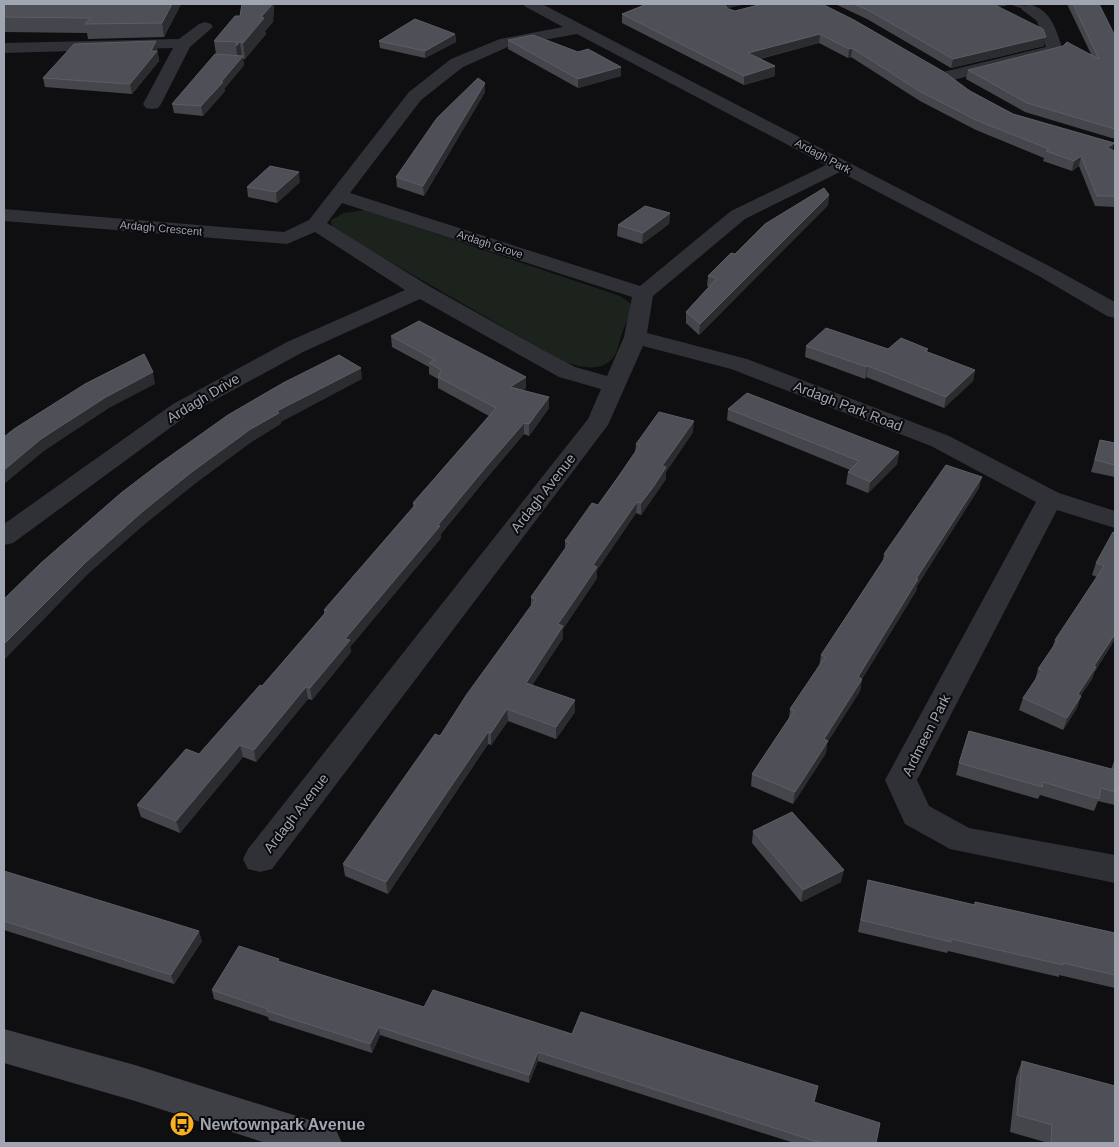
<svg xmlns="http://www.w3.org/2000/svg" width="1119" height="1147" viewBox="0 0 1119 1147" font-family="Helvetica,sans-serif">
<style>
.green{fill:#1c231c}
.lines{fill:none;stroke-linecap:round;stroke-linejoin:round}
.service{fill:#303136;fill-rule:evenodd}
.minor{fill:#303136;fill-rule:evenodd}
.secondary{fill:#3e4046;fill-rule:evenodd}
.wall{fill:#45464c}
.shaded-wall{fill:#2b2c30}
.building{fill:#4f5057;stroke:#5b5e65}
.labels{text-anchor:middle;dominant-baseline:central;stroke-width:4;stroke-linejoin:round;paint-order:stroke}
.far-street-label{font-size:11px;fill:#a0a5b2;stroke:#0a0a0c}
.street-label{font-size:14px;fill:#a0a5b2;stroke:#0a0a0c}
.near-poi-label{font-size:16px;font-weight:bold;fill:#a0a5b2;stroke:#0a0a0c;text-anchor:start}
</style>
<rect width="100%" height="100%" fill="#0f0f11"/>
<path class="green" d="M365 210 620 296 630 303C632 316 625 324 621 336 619 342 618 350 615 355 603 374 579 367 562 361L332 228 331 220 344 213Z"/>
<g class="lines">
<path class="service" d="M973 4H1009L1005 6 976 8 972 6Z
M1009 4H1020L1033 9 1029 11Z"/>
<path class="minor" d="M523 4H542L1051 267 1115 302V318L1107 316 1037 275 840 172 745 219 653 296 647 333 747 359 949 436 1059 493 1115 511V528L1057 510 917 780 929 806 969 828 1115 855V883L950 849 905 824 885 780 1036 502 931 446 731 369 643 346 608 425 272 869 260 872 248 869 243 859 248 849 588 419 601 389 559 377 420 299 303 352 189 414 13 543 4 545V524L173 404 287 342 405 290 315 232 287 244 4 221V209L284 232 309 220 409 92 451 59 500 39 563 27 526 7ZM577 34 826 165 731 211 640 286 350 193 421 100 463 67 510 46ZM342 203 632 297 624 337 607 376 575 367 543 350 429 286 327 223Z
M1029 4C1052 10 1056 30 1063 50L1061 53 949 81 943 80 941 76 943 72 1046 47 1037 21 1021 9 1024 6Z
M205 22 211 24 213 27 190 47 161 104 158 108 152 109 146 108 143 104 173 48 4 53V43L179 39 199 24Z"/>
<path class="secondary" d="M4 1029 135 1065 322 1124 336 1130 342 1143H266L135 1101 4 1063Z"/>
</g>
<path class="wall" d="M4 4H181L164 37 88 39 87 33 4 32Z
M242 4H274L273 22 265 31 266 34 245 59H243L244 65 224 89 225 91 203 116 174 113 172 104 216 54 214 41 240 16Z
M647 4H745L728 8 735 11 762 4 970 91 1013 114 1114 143 1112 150 1115 151V207L1095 206 1079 166 1072 171 1043 161 1044 158 976 130 920 101 851 57 848 58 819 43 760 59 775 66V76L744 85 622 23V14Z
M835 4H993L1044 46 951 68 867 19Z
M1067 4H1099L1115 36V139L1025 112 966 79 968 70 1091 54Z
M455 34 456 42 425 58 380 48 379 41Z
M508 40 621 76 578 88 508 49Z
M156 41 159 61 132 94 45 87 43 78Z
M485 83V92L424 196 397 187 396 177Z
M300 182 277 203 248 197 247 187Z
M829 195 828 205 699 335 686 323V312L709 287 707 286 708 276 735 254Z
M670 213 669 224 642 244 617 236 618 225Z
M391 336 526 377V388L523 390 549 408 529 436 524 434 485 480 441 534V538L350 647 351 652 312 700 308 699 256 762 243 757 180 833 141 817 137 805 199 754 262 686 324 614V610L413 507V503L489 416 438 388V379L429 374V367L392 347Z
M806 346 888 349H928L927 352 975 370 973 381 944 408 866 377 865 379 805 357Z
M728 409 899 452 897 464 868 493 846 484 848 472 850 470 727 420Z
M693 432 666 472V479L641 515 636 513 597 570V578L563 629V638L532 685 575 712 556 739 508 721 491 745 488 744 388 894 345 876 343 864 440 736 531 606V597L565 549V541L598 505 635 452 636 444Z
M1100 440 1115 443V477L1091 472Z
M979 488 917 586 916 591 862 679 860 691 827 743 826 753 793 804 751 786 752 774 789 718 790 709 819 667 821 655 883 560 884 554Z
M1115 533V639L1094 673 1092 679 1081 695 1077 708 1063 730 1019 710 1023 698 1035 680 1038 669 1052 649 1055 640 1097 577 1092 575 1096 563Z
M1115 758V805L1098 801 1094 811 1040 795 1038 799 956 775 959 763 1111 770Z
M753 831 841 882 801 902 752 843Z
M4 871 202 941 174 984 4 930Z
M868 880 974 905 975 902 1115 933V988L1059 975V977L948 951 947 953 858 932Z
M280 962 424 1007 572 1034 814 1102 876 1143H794L538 1061 529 1083 380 1035 372 1053 269 1020 268 1017 214 999 212 990Z
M1022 1061 1115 1143H1045V1142L1010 1132 1016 1078Z"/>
<path class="shaded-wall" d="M172 4H181L164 37 162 23Z
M271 4H274L273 22 265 31 266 34 245 59 243 43Z
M726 4H745L728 8 725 5Z
M455 34 456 42 425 58V51Z
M820 34 819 43 747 62 748 53Z
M1046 37 1044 46 951 68 953 59Z
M156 41 159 61 132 94 130 84 151 51Z
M240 42 242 57 243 56 244 65 224 89 225 91 203 116 201 106 238 61 236 46Z
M852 48 851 57 848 58 849 49Z
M775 66V76L744 85V76Z
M621 67V76L578 88V79Z
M485 83V92L424 196 423 186Z
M1114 143 1111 153 1107 148Z
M1081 156 1079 166 1072 171 1074 161Z
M299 172 300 182 277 203 276 192Z
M829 195 828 205 699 335 700 324Z
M670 213 669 224 642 244 643 233Z
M868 366 866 377 865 379 867 367Z
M361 368 362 379 281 422V424L253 441 196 483 145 524 88 574 4 660V644L85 563 142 512 193 471 277 411Z
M975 370 973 381 944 408 946 397Z
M153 372 155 384 109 408 44 451 4 484V470L41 439 106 397Z
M526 377V388L510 398V387Z
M549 397V408L529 436V424Z
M694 421 693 432 666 472V479L641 515V503L662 466Z
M524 423V434L485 480 441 534V538L350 647 351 652 312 700 310 688 345 639 485 468Z
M899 452 897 464 868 493 870 482Z
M982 477 979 488 917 586 916 591 862 679 860 691 827 743 826 753 793 804 795 792 858 677 916 579Z
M637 502 636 513 597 570V578L563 629V638L526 695V683L558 624 593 565Z
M1115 634V639L1094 673 1092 679 1074 706 1078 694 1094 666Z
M306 687 308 699 256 762 254 750Z
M1081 696 1077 708 1063 730 1067 718Z
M575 700V712L556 739V727Z
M507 709 508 721 491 745V733Z
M488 732V744L388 894 386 882Z
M240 745 243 757 180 833 176 821Z
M844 870 841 882 801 902 803 890Z
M199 931 202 941 174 984 171 975Z
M379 1027 380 1035 372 1053 370 1044Z
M538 1052V1061L529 1083V1075Z"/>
<path class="building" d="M4 4H172L162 23 85 24 91 18 4 17Z
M242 4H271V6L261 17 264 18 243 43 240 42 236 46 237 42 214 41 235 16H240Z
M647 4H726L725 5 728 9 735 11 762 4H822L854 20 944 72 970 91 1013 114 1114 143 1107 148 1115 151V196H1097L1081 156 1074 161 1046 151 1049 149 978 121 921 92 852 48 849 49 820 34 748 53 775 66 744 76 622 14Z
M854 4H993L1043 29 1046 37 953 59 868 10Z
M1073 4H1099L1115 36V129L1027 103 968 70 1063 46 1067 42 1099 59Z
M415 19 455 34 425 51 379 41Z
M533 35 578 52 588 49 621 67 578 79 508 40Z
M156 41 151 51H157L130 84 43 78 74 44Z
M215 54 243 56 221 82H223L201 106 172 104Z
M478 78 485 83 423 186 396 177 437 118Z
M270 166 299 172 276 192 247 187Z
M824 188 829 195 700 324 686 312 717 278 708 276 731 253 735 254 765 224Z
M645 206 670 213 643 233 618 225Z
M419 321 526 377 510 387 549 397 529 424 524 423 485 468 438 525 440 526 345 639 350 640 310 688 306 687 254 750 240 745 176 821 137 805 186 749 199 754 260 685 262 686 327 611 324 610 416 504 413 503 496 408 438 377 441 370 429 363 435 360 391 336Z
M826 328 888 349 901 338 928 349 925 351 975 370 946 397 868 366 867 367 806 346Z
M144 354 153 372 106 397 41 439 4 470V437L14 429 85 384Z
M339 355 361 368 277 411 279 413 251 429 193 471 142 512 85 563 4 644V599L41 563 121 493 159 464 228 415 283 383Z
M747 393 899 452 870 482 848 472 859 461 728 409Z
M659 412 694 421 662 466 666 467 654 486 641 503 637 502 593 565 597 567 558 624 563 626 526 683 575 700 556 727 507 709 491 733 488 732 386 882 343 864 435 734 440 736 467 694 536 599 531 597 569 543 565 541 592 503 598 505 619 476 640 445 636 444Z
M1100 440 1115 443V465L1095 460Z
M946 465 982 477 916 579H918L858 677 862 679 824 739 828 741 795 792 752 774 794 711 790 709 825 657 821 655 887 555 884 554Z
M1113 532 1115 533V634L1094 666 1096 667 1078 694 1081 696 1067 718 1023 698 1042 670 1038 669 1057 641 1055 640 1104 566 1096 563Z
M969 731 1115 770V762V792L1101 788 1099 799 1043 782 1042 787 959 763Z
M792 812 844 870 803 890 753 831Z
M4 871 199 931 171 975 4 921Z
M868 880 975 905V902L1115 933V975L1063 963V965L951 939V942L861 920Z
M239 946 279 959 278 961 424 1007 433 990 572 1034 581 1012 818 1086 814 1102 880 1123 876 1143H821L538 1052 529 1075 379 1027 370 1044 267 1011 268 1009 212 990Z
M1022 1061 1115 1086V1143H1051L1052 1125 1017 1115Z"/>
<defs>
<symbol id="bus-disc" viewBox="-11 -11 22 22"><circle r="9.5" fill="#f9b11f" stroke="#0a0a0c"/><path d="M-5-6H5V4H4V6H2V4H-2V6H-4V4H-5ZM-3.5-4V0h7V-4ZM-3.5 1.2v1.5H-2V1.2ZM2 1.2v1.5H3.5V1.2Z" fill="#111"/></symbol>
</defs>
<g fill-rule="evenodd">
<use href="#bus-disc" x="168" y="1110" width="28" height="28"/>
</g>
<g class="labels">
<g class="far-street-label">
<text transform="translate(823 156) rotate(28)">Ardagh Park</text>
<text transform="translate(161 228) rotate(5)">Ardagh Crescent</text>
<text transform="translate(490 244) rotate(18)">Ardagh Grove</text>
</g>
<g class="street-label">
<text transform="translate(203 398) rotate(-31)">Ardagh Drive</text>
<text transform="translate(848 406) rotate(21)">Ardagh Park Road</text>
<text transform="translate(543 493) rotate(-52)">Ardagh Avenue</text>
<text transform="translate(926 735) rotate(-63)">Ardmeen Park</text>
<text transform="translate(296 813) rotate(-52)">Ardagh Avenue</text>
</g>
<g class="near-poi-label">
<text x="200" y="1124">Newtownpark Avenue</text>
</g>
</g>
<rect width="1119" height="1147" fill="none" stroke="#a0a5b2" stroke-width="10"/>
</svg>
